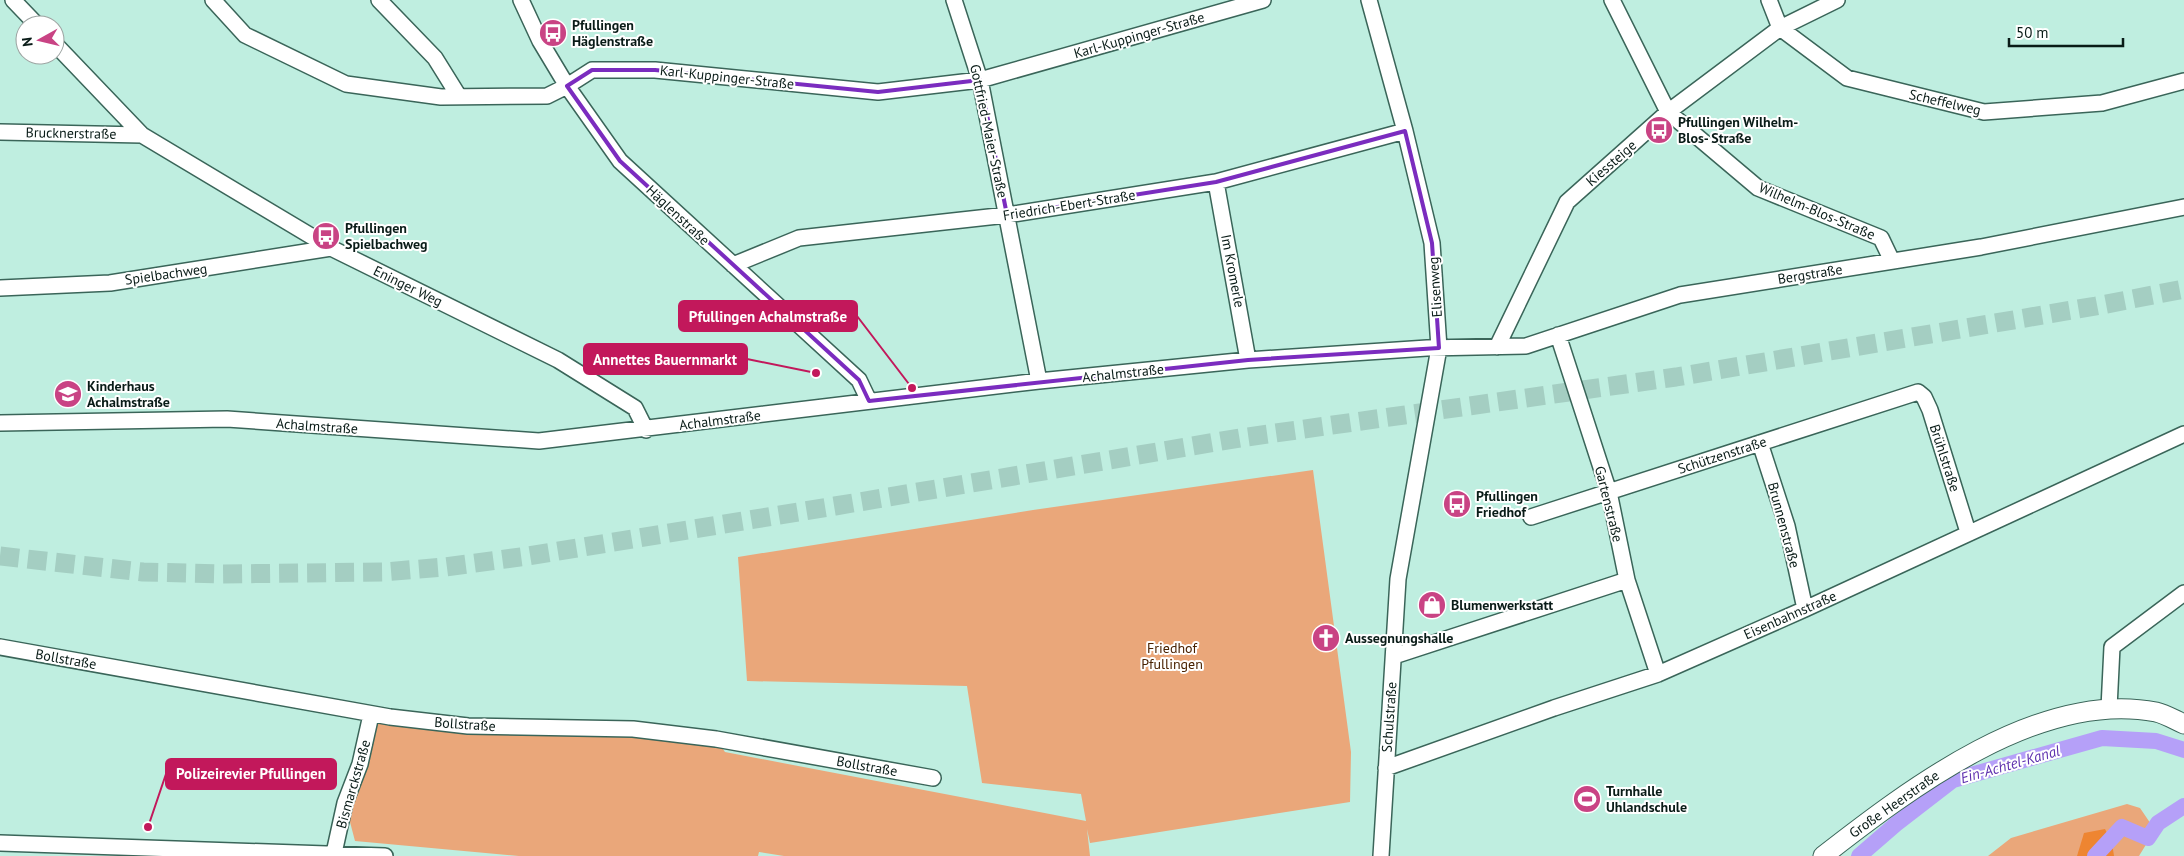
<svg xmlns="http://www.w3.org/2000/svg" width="2184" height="856" viewBox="0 0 2184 856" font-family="'PT Sans',sans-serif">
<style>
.green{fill:#eaa77a}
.forest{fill:#ee8531}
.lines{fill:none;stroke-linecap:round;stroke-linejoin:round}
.canal{stroke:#b5a0f8;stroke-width:16}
.major-tunnel{stroke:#a4cec2;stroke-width:19;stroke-dasharray:19 9;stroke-linecap:butt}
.minor-casing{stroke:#3a6559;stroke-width:18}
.major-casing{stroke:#3a6559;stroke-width:21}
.minor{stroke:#fff;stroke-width:15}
.major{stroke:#fff;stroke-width:19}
.marked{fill:none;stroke:#7b2cbf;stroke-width:4;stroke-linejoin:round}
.labels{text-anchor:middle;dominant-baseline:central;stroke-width:4;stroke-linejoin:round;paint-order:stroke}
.poi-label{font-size:14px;font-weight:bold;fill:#091b17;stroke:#fff;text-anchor:start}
.street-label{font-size:14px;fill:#091b17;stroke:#fff}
.park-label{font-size:14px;fill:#492100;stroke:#fff}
.water-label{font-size:15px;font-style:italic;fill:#5e2fae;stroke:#fff}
.leader{fill:none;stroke:#c2185b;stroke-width:2}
.callout-dot{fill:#c2185b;stroke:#fff;stroke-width:2}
.callout{fill:#c2185b;stroke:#c2185b;stroke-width:2}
.callout-label{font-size:15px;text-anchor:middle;font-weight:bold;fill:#fff}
</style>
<rect width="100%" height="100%" fill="#bfeee0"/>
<path class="green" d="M1313 470 1351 752 1350 802 1090 843 1087 829 1090 856H784L759 852 758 856H519L355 841 345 803 371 715 716 739 725 752 1086 821 1081 794 982 783 967 686 747 681 738 557 1033 510Z
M2127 804 2140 808 2155 830 2139 856H1988L2011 838Z"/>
<path class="forest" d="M2105 829 2112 843 2114 856H2077L2084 833Z"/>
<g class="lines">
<path class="canal" d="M1859 856 1896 824 1953 780 2102 738 2156 741 2184 750
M2095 856 2122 827 2148 838 2158 823 2184 806"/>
<path class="major-tunnel" d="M0 556 143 572 223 574 383 572 445 567 528 556 835 506 1240 438 1676 377 2096 306 2184 289"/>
<defs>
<path id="minor" d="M13 0 37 25
M213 0 245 35 346 84 441 97 547 96 567 86 592 70H655L878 92 980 80 1263 0
M379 0 435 58 458 95
M521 0 540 41 567 86 620 161 859 380 869 401
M954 0 980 80 1039 381
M1369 0 1405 131 1432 243 1439 348 1398 579 1381 856
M1612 0 1668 112 1758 188 1881 238 1892 261
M1769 0 1780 28 1847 78 1984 112 2102 103 2184 81
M55 44 142 135 331 248 558 360 635 408 646 430
M0 132 142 135
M1216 182 1248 360
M733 265 799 238 1007 215 1216 182 1405 131
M0 288 110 283 331 248
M1558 335 1609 492 1627 580 1658 674
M1497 347 1567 202 1668 112 1780 28 1837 0
M0 423 227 419 539 441 1039 381 1248 360 1427 348 1526 346 1680 295 1981 247 2184 207
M1760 443 1787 526 1805 609
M1531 517 1918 392 1924 397 1930 410 1968 532
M0 647 390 717 468 726 633 729 716 739 933 778
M1394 656 1627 580
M2109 708 2112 647 2184 593
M1386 768 1554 708 1658 674 1805 609 2184 434
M0 843 385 856
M334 853 345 803 360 764 371 715"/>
<path id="major" d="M1823 856C1909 789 2040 689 2156 712 2165 714 2175 720 2184 724"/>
</defs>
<use href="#minor" class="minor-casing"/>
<use href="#major" class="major-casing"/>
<use href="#minor" class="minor"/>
<use href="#major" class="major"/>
</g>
<path class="marked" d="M592 70H655L878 92 980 80 1007 215 1216 182 1405 131 1432 243 1439 348 1248 360 869 401 859 380 620 161 567 86Z"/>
<defs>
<symbol id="bus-disc" viewBox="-11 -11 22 22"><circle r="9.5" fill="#c94384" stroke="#fff"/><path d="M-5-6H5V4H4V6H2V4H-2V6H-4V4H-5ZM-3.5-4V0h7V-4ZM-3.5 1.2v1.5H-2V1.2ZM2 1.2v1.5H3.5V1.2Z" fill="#fff"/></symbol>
<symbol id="school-disc" viewBox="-11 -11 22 22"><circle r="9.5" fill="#c94384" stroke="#fff"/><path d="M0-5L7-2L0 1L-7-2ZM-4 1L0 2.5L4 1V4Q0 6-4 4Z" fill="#fff"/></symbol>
<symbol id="shop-disc" viewBox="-11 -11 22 22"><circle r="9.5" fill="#c94384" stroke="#fff"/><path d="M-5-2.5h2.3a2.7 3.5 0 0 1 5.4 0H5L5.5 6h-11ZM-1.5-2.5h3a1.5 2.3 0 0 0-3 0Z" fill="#fff"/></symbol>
<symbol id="church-disc" viewBox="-11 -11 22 22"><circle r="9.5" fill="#c94384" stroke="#fff"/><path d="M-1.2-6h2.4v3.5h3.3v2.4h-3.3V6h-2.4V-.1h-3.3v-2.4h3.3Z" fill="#fff"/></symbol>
<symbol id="stadium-disc" viewBox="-11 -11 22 22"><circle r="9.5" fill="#c94384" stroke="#fff"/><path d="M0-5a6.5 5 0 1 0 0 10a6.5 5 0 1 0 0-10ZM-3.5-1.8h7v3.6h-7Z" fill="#fff"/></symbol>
</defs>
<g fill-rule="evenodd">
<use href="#bus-disc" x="537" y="17" width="32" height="32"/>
<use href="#bus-disc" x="1643" y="114" width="32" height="32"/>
<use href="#bus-disc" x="310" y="220" width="32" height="32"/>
<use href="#school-disc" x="52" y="378" width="32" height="32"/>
<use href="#bus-disc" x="1441" y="488" width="32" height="32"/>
<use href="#shop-disc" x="1416" y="589" width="32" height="32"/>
<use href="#church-disc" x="1310" y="622" width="32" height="32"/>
<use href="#stadium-disc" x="1571" y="783" width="32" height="32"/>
</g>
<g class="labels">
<g class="poi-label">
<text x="572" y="25">Pfullingen<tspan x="572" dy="16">Häglenstraße</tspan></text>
<text x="1678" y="122">Pfullingen Wilhelm-<tspan x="1678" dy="16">Blos- Straße</tspan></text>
<text x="345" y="228">Pfullingen<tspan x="345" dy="16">Spielbachweg</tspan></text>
<text x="87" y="386">Kinderhaus<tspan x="87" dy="16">Achalmstraße</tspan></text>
<text x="1476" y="496">Pfullingen<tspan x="1476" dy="16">Friedhof</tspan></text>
<text x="1451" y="605">Blumenwerkstatt</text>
<text x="1345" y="638">Aussegnungshalle</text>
<text x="1606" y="791">Turnhalle<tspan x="1606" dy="16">Uhlandschule</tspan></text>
</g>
<g class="street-label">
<text transform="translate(1139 35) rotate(-16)">Karl-Kuppinger-Straße</text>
<text transform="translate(727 77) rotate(6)">Karl-Kuppinger-Straße</text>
<text transform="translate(1945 102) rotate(13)">Scheffelweg</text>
<text transform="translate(989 131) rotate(78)">Gottfried-Maier-Straße</text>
<text transform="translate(71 133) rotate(1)">Brucknerstraße</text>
<text transform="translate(1611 163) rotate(-41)">Kiessteige</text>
<text transform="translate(1069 205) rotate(-9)">Friedrich-Ebert-Straße</text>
<text transform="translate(1817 211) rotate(23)">Wilhelm-Blos-Straße</text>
<text transform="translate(678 215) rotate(43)">Häglenstraße</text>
<text transform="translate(1233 271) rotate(79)">Im Kromerle</text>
<text transform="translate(166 274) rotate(-8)">Spielbachweg</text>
<text transform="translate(1810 274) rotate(-9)">Bergstraße</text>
<text transform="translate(408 286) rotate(26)">Eninger Weg</text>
<text transform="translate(1435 287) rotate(-94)">Elisenweg</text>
<text transform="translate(1123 373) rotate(-6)">Achalmstraße</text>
<text transform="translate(720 420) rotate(-7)">Achalmstraße</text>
<text transform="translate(317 426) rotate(4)">Achalmstraße</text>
<text transform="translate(1722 455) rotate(-18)">Schützenstraße</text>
<text transform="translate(1945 458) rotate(72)">Brühlstraße</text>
<text transform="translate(1609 504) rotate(76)">Gartenstraße</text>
<text transform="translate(1784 525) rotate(75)">Brunnenstraße</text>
<text transform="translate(1790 615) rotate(-24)">Eisenbahnstraße</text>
<text transform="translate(66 659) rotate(10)">Bollstraße</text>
<text transform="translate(1389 717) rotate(-86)">Schulstraße</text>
<text transform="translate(465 724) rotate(4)">Bollstraße</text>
<text transform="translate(867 766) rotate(10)">Bollstraße</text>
<text transform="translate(353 784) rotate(-74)">Bismarckstraße</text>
<text transform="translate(1894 804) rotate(-35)">Große Heerstraße</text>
</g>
<g class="park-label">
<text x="1172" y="648">Friedhof<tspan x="1172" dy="16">Pfullingen</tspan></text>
</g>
<g class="water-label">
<text transform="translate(2010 764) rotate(-16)">Ein-Achtel-Kanal</text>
</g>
</g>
<path class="leader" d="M912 388L857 316M816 373L747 359M148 827L166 774"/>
<g class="callout-dot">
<circle cx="912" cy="388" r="5"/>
<circle cx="816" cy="373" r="5"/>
<circle cx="148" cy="827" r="5"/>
</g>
<g class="callout">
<rect x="679" y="301" width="178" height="30" rx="5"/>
<rect x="584" y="344" width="163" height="30" rx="5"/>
<rect x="166" y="759" width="170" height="30" rx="5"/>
</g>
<g class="callout-label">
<text x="768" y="322">Pfullingen Achalmstraße</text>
<text x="665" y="365">Annettes Bauernmarkt</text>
<text x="251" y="779">Polizeirevier Pfullingen</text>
</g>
<g transform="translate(40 40) rotate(262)"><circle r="24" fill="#ffffff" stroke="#9da4a2"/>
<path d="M0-4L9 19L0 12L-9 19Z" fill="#c94384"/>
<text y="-8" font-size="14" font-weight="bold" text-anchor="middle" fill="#091b17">N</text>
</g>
<path d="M2009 38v8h114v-8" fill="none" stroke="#091b17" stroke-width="2.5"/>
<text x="2016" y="38" font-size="15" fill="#091b17" stroke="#ffffff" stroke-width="4" paint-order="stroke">50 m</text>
</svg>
